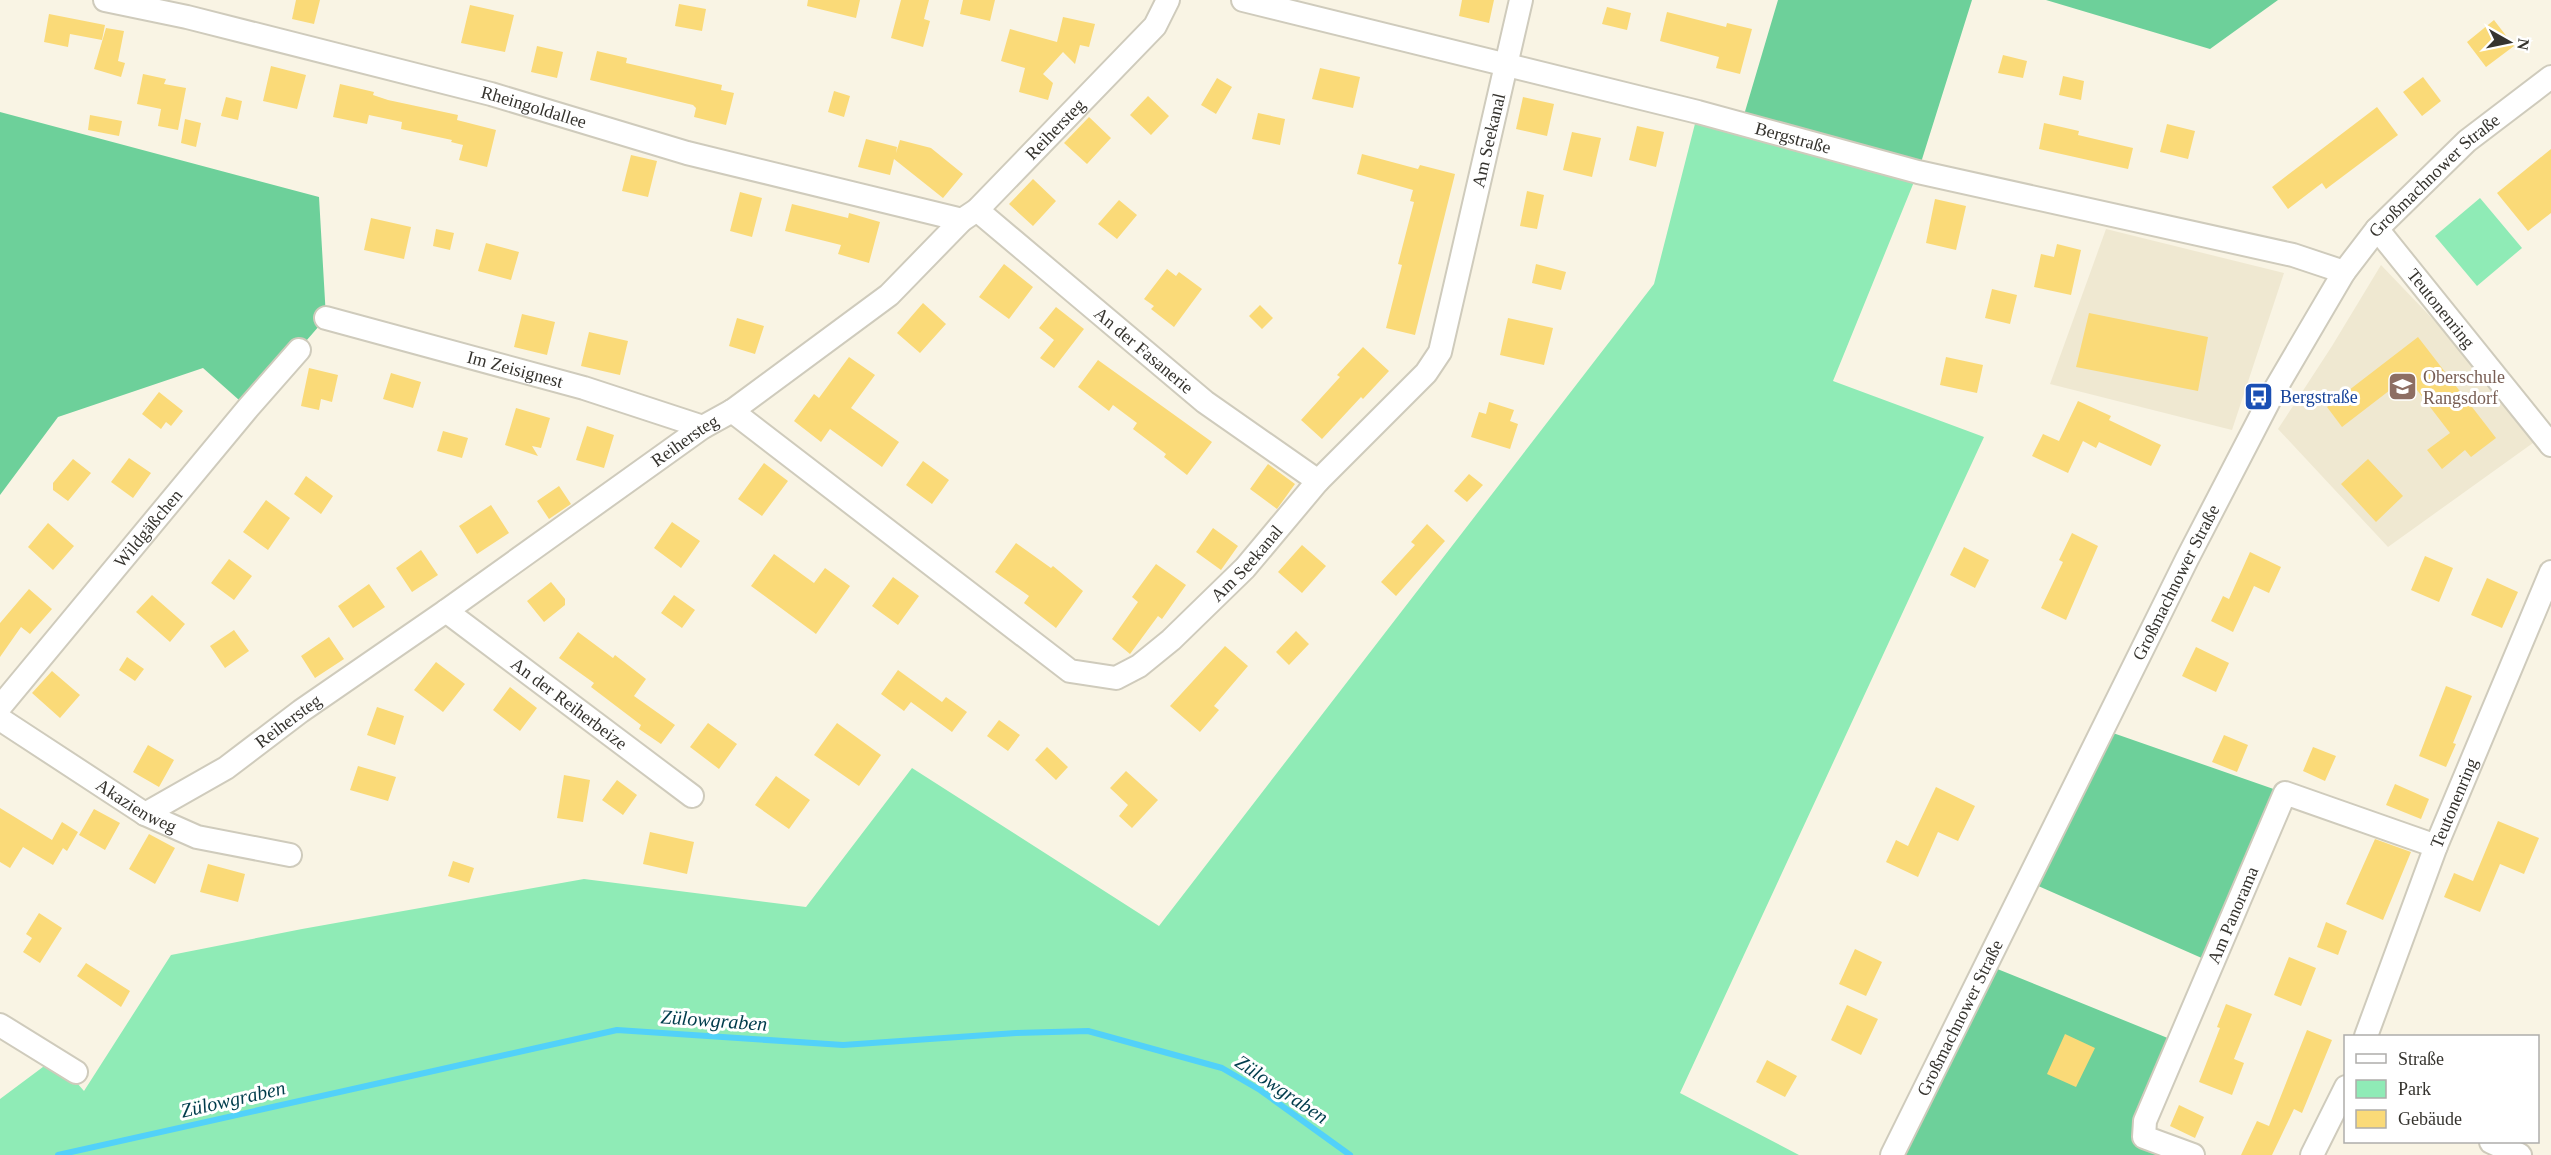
<svg xmlns="http://www.w3.org/2000/svg" width="2551" height="1155" viewBox="0 0 2551 1155" font-family="Georgia,serif">
<style>
.built{fill:#efe8d1}
.green{fill:#8febb6}
.forest{fill:#6dd09a}
.lines{fill:none;stroke-linecap:round;stroke-linejoin:round}
.stream{stroke:#52d1f9;stroke-width:6}
.building{fill:#fada78}
.minor-casing{stroke:#cfcbbc;stroke-width:26}
.minor{stroke:#fff;stroke-width:22}
.labels{text-anchor:middle;dominant-baseline:central;stroke-width:6;stroke-linejoin:round;paint-order:stroke}
.street-label{font-size:18px;fill:#35332e;stroke:#fff}
.education-label{font-size:18px;fill:#785e54;stroke:#fff;text-anchor:start}
.transit-label{font-size:18px;fill:#164399;stroke:#fff;text-anchor:start}
.water-label{font-size:20px;font-style:italic;fill:#003c4c;stroke:#fff}
</style>
<rect width="100%" height="100%" fill="#f9f4e4"/>
<path class="built" d="M2106 229 2284 273 2232 430 2050 384Z
M2381 265 2544 435 2388 547 2278 429 2332 346Z"/>
<path class="green" d="M1698 112 1918 172 1833 381 1984 437 1680 1093 1799 1155H0V1099L55 1058 84 1091 171 955 302 929 584 879 806 907 912 768 1159 926 1654 284Z
M2480 198 2522 248 2477 286 2435 236Z"/>
<path class="forest" d="M1778 0H1972L1918 172 1741 125Z
M2046 0H2278L2210 49Z
M0 112 319 197 326 318 248 408 203 368 58 417 0 495Z
M2113 733 2285 793 2213 963 2029 882Z
M1985 964 2180 1043 2144 1136 2193 1155H1903Z"/>
<g class="lines">
<path class="stream" d="M58 1155 617 1030 843 1045 1016 1033 1088 1031 1222 1068 1260 1090 1350 1155"/>
</g>
<path class="building" d="M296 0H320L314 24 292 19Z
M808 0H860L856 18 807 6Z
M901 0H929L924 19 930 21 923 47 891 38Z
M963 0H995L990 21 960 14Z
M1462 0H1494L1489 23 1459 16Z
M679 4 706 9 702 31 675 26Z
M470 5 514 15 505 52 461 43Z
M1607 7 1631 13 1627 30 1602 24Z
M1667 12 1726 27 1727 23 1752 29 1740 74 1716 68 1719 57 1660 41Z
M49 14 105 25 102 40 70 34 68 47 44 42Z
M1063 17 1095 24 1089 47 1080 45 1075 64 1063 52 1043 74 1053 83 1048 100 1019 92 1025 68 1001 61 1010 29 1057 42Z
M2494 20 2514 46 2486 67 2467 42Z
M106 28 124 31 118 61 125 63 121 77 94 69Z
M537 46 563 52 557 78 531 72Z
M597 51 627 58 626 63 722 85 721 90 734 93 726 125 694 117 696 108 693 105 590 80Z
M2003 55 2027 61 2023 78 1998 73Z
M271 66 306 75 297 109 263 101Z
M1320 68 1360 77 1353 108 1312 99Z
M143 74 166 79 164 84 186 88 178 130 158 126 161 109 137 104Z
M2063 76 2084 81 2081 100 2059 95Z
M2423 77 2441 101 2422 116 2403 92Z
M1217 78 1232 87 1216 114 1201 105Z
M340 84 374 92 373 95 388 100 458 115 457 120 496 130 487 167 459 160 463 145 451 142 452 140 401 129 402 122 369 115 367 124 333 117Z
M834 91 850 96 844 117 828 112Z
M1148 96 1169 116 1151 135 1130 115Z
M226 97 242 101 238 120 221 116Z
M1523 97 1554 104 1547 136 1516 129Z
M2377 107 2398 135 2326 189 2322 183 2288 209 2272 187Z
M1258 113 1285 119 1280 145 1252 139Z
M90 115 122 121 119 136 88 130Z
M1089 117 1111 138 1087 164 1064 143Z
M185 119 201 123 196 147 181 143Z
M2044 123 2079 131 2078 135 2133 148 2128 169 2039 149Z
M2167 124 2195 131 2188 159 2160 152Z
M1637 126 1664 132 1656 167 1629 160Z
M1572 132 1601 138 1592 177 1563 170Z
M866 139 897 147 896 153 900 140 931 148 963 174 943 198 894 159 890 175 858 167Z
M2551 149V213L2528 231 2497 193Z
M1362 154 1418 169 1420 165 1455 174 1415 335 1386 328 1402 265 1398 264 1414 202 1410 201 1413 190 1357 174Z
M631 155 657 161 648 197 622 191Z
M1033 179 1056 201 1033 226 1009 204Z
M1527 191 1544 195 1537 229 1520 226Z
M740 192 762 198 752 237 730 231Z
M1935 199 1966 206 1956 250 1926 243Z
M1119 200 1137 215 1117 239 1098 224Z
M792 204 848 218 849 213 880 222 869 263 838 254 841 245 785 231Z
M371 218 411 227 404 259 364 250Z
M436 229 454 233 450 250 433 246Z
M486 243 519 252 511 280 478 271Z
M2057 244 2081 250 2071 295 2034 287 2041 254 2054 257Z
M1004 264 1033 287 1009 319 979 297Z
M1536 264 1566 272 1561 290 1532 283Z
M1167 269 1176 276 1179 272 1202 289 1174 327 1151 309 1154 306 1144 299Z
M1992 289 2017 295 2010 324 1985 318Z
M923 303 946 324 920 353 897 333Z
M1260 305 1273 318 1262 329 1249 316Z
M1056 307 1084 329 1054 368 1040 358 1054 340 1039 328Z
M2089 313 2208 337 2198 391 2076 367Z
M522 314 555 322 547 355 514 347Z
M737 318 764 326 755 354 729 346Z
M1508 318 1553 328 1544 365 1500 355Z
M589 332 628 341 620 375 581 366Z
M2418 337 2496 438 2471 457 2465 450 2442 469 2427 450 2450 433 2407 377 2342 427 2327 407Z
M1363 347 1389 371 1363 399 1361 397 1322 439 1301 420 1340 377 1337 375Z
M849 357 875 375 851 408 899 442 882 467 830 429 821 442 794 421 814 394 819 398Z
M1946 357 1983 365 1977 393 1940 385Z
M1098 360 1212 442 1187 475 1164 457 1166 454 1133 429 1137 423 1113 405 1109 411 1078 387Z
M309 368 338 375 332 402 321 399 319 410 301 406Z
M391 373 421 382 413 408 383 399Z
M159 392 183 411 171 426 166 422 161 429 142 414Z
M2078 401 2111 416 2109 420 2161 445 2151 466 2099 442 2096 448 2083 441 2068 473 2032 456 2043 434 2059 441Z
M1489 402 1514 410 1510 421 1518 424 1510 449 1471 437 1479 412 1486 414Z
M516 408 550 418 541 448 532 446 538 456 505 445Z
M587 426 614 435 604 468 576 460Z
M443 431 468 438 462 458 437 451Z
M129 458 151 473 133 498 111 482Z
M73 459 91 473 68 501 53 490V483Z
M2368 459 2403 496 2376 522 2341 484Z
M923 461 949 480 932 504 906 485Z
M764 463 788 481 762 516 738 499Z
M1268 464 1295 484 1277 509 1250 489Z
M1469 474 1483 485 1467 502 1454 491Z
M306 476 333 496 321 514 294 494Z
M559 486 571 504 549 519 537 501Z
M266 500 290 518 268 550 243 532Z
M491 505 509 533 477 554 459 526Z
M672 522 700 541 681 568 654 548Z
M48 523 74 546 53 570 28 547Z
M1427 524 1445 541 1396 596 1381 582 1415 545 1411 542Z
M1213 528 1238 546 1221 570 1196 552Z
M2072 533 2098 546 2066 620 2041 608 2063 562 2059 560Z
M1016 543 1051 568 1053 566 1083 591 1056 628 1024 603 1029 596 995 572Z
M1302 545 1326 566 1302 593 1278 572Z
M1964 547 1989 560 1975 588 1950 575Z
M421 550 438 575 412 592 396 568Z
M2250 552 2281 567 2269 593 2254 586 2233 632 2211 621 2223 596 2229 599Z
M774 554 814 583 825 568 850 586 816 634 751 586Z
M2425 556 2453 568 2439 602 2411 590Z
M229 559 252 576 234 600 211 583Z
M1156 564 1186 585 1162 619 1158 616 1130 654 1112 639 1138 602 1132 597Z
M893 577 919 596 898 625 872 606Z
M2487 578 2518 592 2502 628 2471 615Z
M551 582 565 599V605L544 622 527 601Z
M369 584 385 607 353 628 338 606Z
M29 589 52 609 30 634 21 627 0 657V623Z
M152 595 185 624 170 642 136 612Z
M674 595 695 610 682 628 661 613Z
M234 630 249 651 225 668 210 646Z
M1296 631 1309 644 1289 665 1276 652Z
M578 632 613 658 615 655 646 679 634 696 675 725 661 744 639 729 641 725 591 687 594 683 559 658Z
M329 637 344 659 315 678 301 656Z
M1225 646 1248 666 1214 706 1219 710 1200 732 1170 706Z
M2196 647 2229 663 2216 692 2182 676Z
M127 657 144 669 135 681 119 670Z
M436 662 465 684 443 712 414 690Z
M898 670 942 702 946 697 967 712 952 732 911 702 904 711 881 694Z
M52 671 80 695 60 718 32 693Z
M2446 686 2472 696 2453 743 2456 744 2446 767 2419 756Z
M510 687 537 708 520 731 493 710Z
M377 707 404 716 395 745 367 735Z
M999 720 1020 735 1008 751 987 736Z
M708 723 737 744 719 769 690 747Z
M837 723 881 755 859 786 814 755Z
M2224 735 2248 745 2237 772 2212 762Z
M148 745 174 760 159 787 133 772Z
M1047 747 1068 767 1056 780 1035 760Z
M2313 747 2336 756 2325 781 2303 771Z
M358 766 396 777 388 801 350 790Z
M1126 771 1158 800 1132 828 1119 816 1128 805 1110 788Z
M564 775 590 780 583 822 557 818Z
M776 776 810 800 789 829 755 805Z
M617 780 637 795 623 815 602 800Z
M2395 784 2429 799 2421 819 2386 805Z
M1936 787 1975 806 1958 841 1938 832 1918 877 1886 862 1896 840 1908 846Z
M0 808 52 840 62 822 78 832 67 851 63 848 53 865 23 847 10 868 0 862Z
M94 809 120 823 105 850 79 835Z
M2498 821 2539 838 2524 874 2500 864 2480 912 2444 897 2454 873 2473 881Z
M650 832 694 842 687 874 643 864Z
M149 834 175 848 155 884 129 869Z
M2375 839 2411 852 2383 920 2346 904Z
M453 861 474 868 469 883 448 876Z
M208 864 245 874 238 902 200 892Z
M39 913 62 928 40 963 23 952 32 938 26 934Z
M2326 922 2347 931 2338 955 2317 947Z
M1855 949 1882 962 1866 996 1839 984Z
M2289 957 2316 968 2301 1006 2274 995Z
M86 963 130 991 121 1007 77 976Z
M2226 1004 2252 1014 2234 1059 2244 1063 2232 1095 2199 1082 2220 1028 2217 1027Z
M1847 1005 1878 1019 1861 1055 1831 1040Z
M2307 1030 2332 1040 2302 1113 2294 1109 2272 1155H2241L2257 1121 2269 1126Z
M2065 1034 2095 1048 2076 1087 2047 1074Z
M1767 1060 1797 1076 1785 1097 1756 1082Z
M2179 1105 2204 1117 2195 1138 2170 1126Z"/>
<g class="lines">
<defs>
<g id="minor">
<path id="s1" d="M105 0 187 17 491 94 687 153 962 220"/>
<path id="s2" d="M1243 0 1698 112 1918 172 2293 255 2344 272"/>
<path id="s3" d="M977 210 1205 402 1318 481"/>
<path id="s4" d="M2377 229 2551 445"/>
<path id="s5" d="M326 318 584 388 703 427"/>
<path id="s6" d="M732 411 1070 671 1116 678 1139 666 1171 640 1245 568 1318 481 1426 373 1440 352 1521 0"/>
<path id="s7" d="M446 611 692 796"/>
<path id="s8" d="M0 707 248 408 299 350"/>
<path id="s9" d="M0 719 145 814 197 837 290 855"/>
<path id="s10" d="M145 814 226 768 301 711 446 611 703 427 732 411 889 295 962 220 977 210 1155 26 1168 0"/>
<path d="M0 1025 76 1072"/>
<path id="s11" d="M2366 1036 2436 846 2551 572"/>
<path d="M2491 1142 2520 1155"/>
<path id="s12" d="M1892 1155 2187 559 2273 393 2344 272 2377 229 2467 141 2551 77"/>
<path id="s13" d="M2193 1155 2144 1137 2145 1121 2285 793 2436 846"/>
<path d="M2312 1155 2346 1087"/>
</g>
</defs>
<use href="#minor" class="minor-casing"/>
<use href="#minor" class="minor"/>
</g>
<defs>
<symbol id="school-square" viewBox="-11 -11 22 22"><rect x="-9" y="-9" width="18" height="18" rx="4" fill="#8d6e63" stroke="#fff"/><path d="M0-5L7-2L0 1L-7-2ZM-4 1L0 2.5L4 1V4Q0 6-4 4Z" fill="#fff"/></symbol>
<symbol id="bus-square" viewBox="-11 -11 22 22"><rect x="-9" y="-9" width="18" height="18" rx="4" fill="#1a4fb4" stroke="#fff"/><path d="M-5-6H5V4H4V6H2V4H-2V6H-4V4H-5ZM-3.5-4V0h7V-4ZM-3.5 1.2v1.5H-2V1.2ZM2 1.2v1.5H3.5V1.2Z" fill="#fff"/></symbol>
</defs>
<g fill-rule="evenodd">
<use href="#school-square" x="2386" y="370" width="33" height="33"/>
<use href="#bus-square" x="2242" y="380" width="33" height="33"/>
</g>
<g class="labels">
<g class="street-label">
<text stroke="none"><textPath href="#s1" startOffset="442">Rheingoldallee</textPath></text>
<text stroke="none"><textPath href="#s10" startOffset="1143">Reihersteg</textPath></text>
<text stroke="none"><textPath href="#s2" startOffset="567">Bergstraße</textPath></text>
<text stroke="none"><textPath href="#s6" startOffset="1152">Am Seekanal</textPath></text>
<text stroke="none"><textPath href="#s12" startOffset="1125">Großmachnower Straße</textPath></text>
<text stroke="none"><textPath href="#s4" startOffset="102">Teutonenring</textPath></text>
<text stroke="none"><textPath href="#s3" startOffset="218">An der Fasanerie</textPath></text>
<text stroke="none"><textPath href="#s5" startOffset="196">Im Zeisignest</textPath></text>
<text stroke="none"><textPath href="#s10" startOffset="657">Reihersteg</textPath></text>
<text stroke="none"><textPath href="#s8" startOffset="232">Wildgäßchen</textPath></text>
<text stroke="none"><textPath href="#s6" startOffset="648">Am Seekanal</textPath></text>
<text stroke="none"><textPath href="#s12" startOffset="639">Großmachnower Straße</textPath></text>
<text stroke="none"><textPath href="#s7" startOffset="154">An der Reiherbeize</textPath></text>
<text stroke="none"><textPath href="#s10" startOffset="171">Reihersteg</textPath></text>
<text stroke="none"><textPath href="#s11" startOffset="249">Teutonenring</textPath></text>
<text stroke="none"><textPath href="#s9" startOffset="162">Akazienweg</textPath></text>
<text stroke="none"><textPath href="#s13" startOffset="292">Am Panorama</textPath></text>
<text stroke="none"><textPath href="#s12" startOffset="153">Großmachnower Straße</textPath></text>
</g>
<g class="education-label">
<text x="2423" y="377">Oberschule<tspan x="2423" dy="21">Rangsdorf</tspan></text>
</g>
<g class="transit-label">
<text x="2280" y="397">Bergstraße</text>
</g>
<g class="water-label">
<text transform="translate(714 1020) rotate(4)">Zülowgraben</text>
<text transform="translate(1282 1089) rotate(34)">Zülowgraben</text>
<text transform="translate(233 1099) rotate(-13)">Zülowgraben</text>
</g>
</g>
<rect x="2344" y="1035" width="195" height="108" fill="#ffffff" stroke="#aeadab" stroke-width="1.5"/>
<rect x="2356" y="1054" width="30" height="9" fill="#ffffff" stroke="#aeadab" stroke-width="1.5"/>
<text x="2398" y="1065" font-size="18" fill="#35332e">Straße</text>
<rect x="2356" y="1080" width="30" height="18" fill="#8febb6" stroke="#aeadab" stroke-width="1.5"/>
<text x="2398" y="1095" font-size="18" fill="#35332e">Park</text>
<rect x="2356" y="1110" width="30" height="18" fill="#fada78" stroke="#aeadab" stroke-width="1.5"/>
<text x="2398" y="1125" font-size="18" fill="#35332e">Gebäude</text>
<g transform="translate(2509 42) rotate(99)" stroke="#ffffff" stroke-width="4.5" paint-order="stroke">
<path d="M0-4.5L10 22L0 15L-10 22Z" fill="#35332e"/>
<text y="-9" font-size="16" font-weight="bold" text-anchor="middle" fill="#35332e">N</text>
</g>
</svg>
